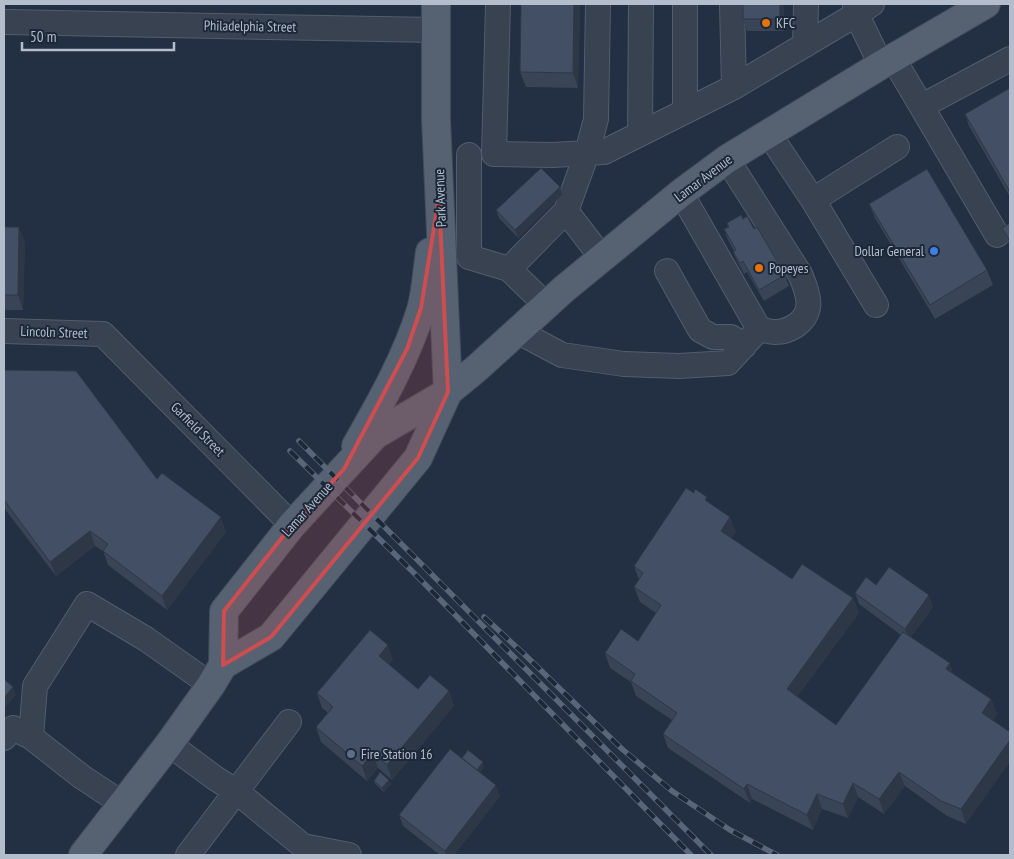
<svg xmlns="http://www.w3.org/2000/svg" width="1014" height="859" viewBox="0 0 1014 859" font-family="'PT Sans Narrow',sans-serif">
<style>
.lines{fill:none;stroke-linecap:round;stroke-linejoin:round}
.minor-casing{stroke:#535d6c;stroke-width:26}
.major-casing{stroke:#414b5a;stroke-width:30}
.minor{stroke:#384251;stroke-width:24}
.major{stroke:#566171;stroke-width:28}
.rail-casing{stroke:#596579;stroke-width:5.5}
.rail{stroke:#1c2737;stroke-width:4;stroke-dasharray:11;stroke-linecap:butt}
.wall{fill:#394456}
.shaded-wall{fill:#2e3746}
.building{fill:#424f64;stroke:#2e3746}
.marked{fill:#ce4d51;fill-opacity:0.2;stroke:#ce4d51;stroke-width:4;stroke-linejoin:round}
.food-dot{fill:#e8710a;stroke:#1c2737;stroke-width:2}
.shop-dot{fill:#3f7fe0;stroke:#1c2737;stroke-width:2}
.service-dot{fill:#5c6f8a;stroke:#1c2737;stroke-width:2}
.labels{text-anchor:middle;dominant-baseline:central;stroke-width:4;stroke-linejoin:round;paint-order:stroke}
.poi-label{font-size:14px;fill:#b4bdcc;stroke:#1c2737;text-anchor:start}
.street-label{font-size:14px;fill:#b4bdcc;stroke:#1c2737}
</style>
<rect width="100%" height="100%" fill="#232f42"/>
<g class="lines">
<defs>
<path id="minor" d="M498 4 494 154 553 155 587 153 596 119 598 4
M732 4 734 87
M855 4V11L881 65
M4 22 436 30
M805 45 806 4
M893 58 997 235
M922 106 1010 59
M685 111V4
M640 134 641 4
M769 134 813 200 876 305
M469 155V257L509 269 566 211
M681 193 759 329C764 330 770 332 775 332 789 332 805 323 808 308 810 298 804 283 800 274L727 159
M813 200 897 147
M602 258 566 211 587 153 604 152 734 87 857 14 872 4
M509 269 546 305
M667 271 700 330 713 337H731L744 346
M4 331 103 334 292 525
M517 331 562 355 624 364 679 366 728 363 759 329
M4 738 13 728 31 737
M169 744 215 778 237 792 303 846 349 855
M123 804 82 777 31 737 35 686 87 604 146 639 211 685
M188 855 289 722"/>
<path id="major" d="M356 446C381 402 406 358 421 310 426 292 427 271 430 252
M223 665 224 611 292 525 375 435 448 392 476 369 564 289 681 193 727 159 881 65 986 4
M83 855 169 744 211 685 223 665 271 637 418 458 448 392 436 119V4"/>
</defs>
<use href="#minor" class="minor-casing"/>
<use href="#major" class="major-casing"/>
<use href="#minor" class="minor"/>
<use href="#major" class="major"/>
<defs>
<path id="rail" d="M299 441 711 855
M290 451 414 573 691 855
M484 617 524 654 622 749 672 791 730 830 777 855"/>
</defs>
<use href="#rail" class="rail-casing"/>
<use href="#rail" class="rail"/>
</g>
<path class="wall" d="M521 4H580L578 88 526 87 520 72Z
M739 4H784V31H747L743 19V13Z
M1010 88V197L969 126 965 114Z
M560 187 562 195 518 238 499 218 496 210Z
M869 204 987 270 993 285 935 319 875 218Z
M743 219 754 229 785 275 789 286 764 301 747 272 744 274 738 263 733 252 734 251 728 240 724 229 728 227 727 223Z
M1010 223V246L1006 239 1002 228Z
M4 227 25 242 23 310H4Z
M4 370 157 479 226 532 167 610 108 565 103 551 95 546 56 576 4 508Z
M709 503 736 532 731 538 792 579 853 598 859 613 797 697 836 725 901 635 859 604 855 593 876 585 933 607 911 637 954 674 991 699 997 714 993 720 966 824 947 816 905 786 884 814 858 797 848 818 822 809 813 830 752 799 750 803 668 748 663 734 672 720 636 696 631 682 610 668 605 653 638 641 656 613 640 602 634 587 639 580 634 566Z
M393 660 389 664 418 689 449 691 454 706 392 780 378 768 367 781 321 742 316 727 328 713 322 708 317 693Z
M462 758 484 766 480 772 500 796 454 855H440L403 826 399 815Z
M374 781 391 784 384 792 375 784Z"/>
<path class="shaded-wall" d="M574 4H580L578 88 573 73Z
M780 4H784V31L780 19Z
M560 187 562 195 518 238 515 230Z
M19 227 25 242 23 310 18 295Z
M221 517 226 532 167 610 162 596Z
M730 517 736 532 726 546 721 531Z
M90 531 95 546 56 576 50 562Z
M929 595 933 607 909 640 905 629Z
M853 598 859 613 792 704 787 689Z
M388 645 393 660 384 670 379 656Z
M950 663 955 678 946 669Z
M13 687 16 695 4 709V698Z
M449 691 454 706 392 780 387 765Z
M991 699 997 714 988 728 982 713Z
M1010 740V762L966 824 961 809Z
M373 753 378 768 367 781 362 766Z
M483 762 484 766 478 774 477 770Z
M899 772 905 786 884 814 879 799Z
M389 780 391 784 384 792 382 788Z
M853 783 858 797 848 818 843 804Z
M747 784 752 799 750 803 744 789Z
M496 785 500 796 454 855H446L445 851Z
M817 794 822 809 813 830 807 815Z"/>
<path class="building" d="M521 4H574L573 73 520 72Z
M740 4H780V19H743V4Z
M1010 88V192L965 114Z
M541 168 560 187 515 230 496 210Z
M927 169 987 270 930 305 869 204Z
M741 215 743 219 747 216 754 229 757 227 785 275 759 290 743 261 740 263 733 252 736 250 724 229 729 227 727 223Z
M1010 223V241L1002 228Z
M4 227H19L18 295H4Z
M4 370 76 371 157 479 162 473 221 517 162 596 103 551 108 544 90 531 50 562 4 500Z
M686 488 694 493 695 489 707 497 705 500 730 517 721 531 792 579 802 564 853 598 787 689 836 725 903 632 950 663 946 669 991 699 982 713 1010 732V740L961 809 941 801 899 772 879 799 853 783 843 804 817 794 807 815 747 784 744 789 663 734 677 713 631 681 635 674 605 653 621 629 638 641 661 605 634 587 643 573 634 566Z
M889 567 929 595 905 629 855 593 866 577 876 585Z
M370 630 388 645 379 656 418 689 430 675 449 691 387 765 373 753 362 766 316 727 333 707 317 693Z
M4 679 13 687 4 698Z
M450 749 496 785 445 851 399 815Z
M468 750 483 762 477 770 462 758Z
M380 772 389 780 382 788 374 781Z"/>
<path class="marked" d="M439 197 448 392 418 458 271 637 223 665 224 611 292 525 344 469 407 349 421 308Z"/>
<g class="food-dot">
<circle cx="766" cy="23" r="5"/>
<circle cx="759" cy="268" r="5"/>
</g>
<circle class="shop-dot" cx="934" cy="251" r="5"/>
<circle class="service-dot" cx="351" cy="754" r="5"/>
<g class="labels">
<g class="poi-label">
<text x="776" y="23">KFC</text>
<text x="924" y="251" text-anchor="end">Dollar General</text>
<text x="769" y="268">Popeyes</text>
<text x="361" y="754">Fire Station 16</text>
</g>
<g class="street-label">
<text transform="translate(250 26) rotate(1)">Philadelphia Street</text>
<text transform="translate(703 178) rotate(-37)">Lamar Avenue</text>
<text transform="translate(440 198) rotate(-92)">Park Avenue</text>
<text transform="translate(54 332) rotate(2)">Lincoln Street</text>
<text transform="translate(198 429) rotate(45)">Garfield Street</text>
<text transform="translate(307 509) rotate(-48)">Lamar Avenue</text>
</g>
</g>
<rect width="1014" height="859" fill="none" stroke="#b4bdcc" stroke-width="10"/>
<path d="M22 42v8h152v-8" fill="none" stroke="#b4bdcc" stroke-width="2.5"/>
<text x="30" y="42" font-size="15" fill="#b4bdcc" stroke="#1c2737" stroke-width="4" paint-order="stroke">50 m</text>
</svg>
